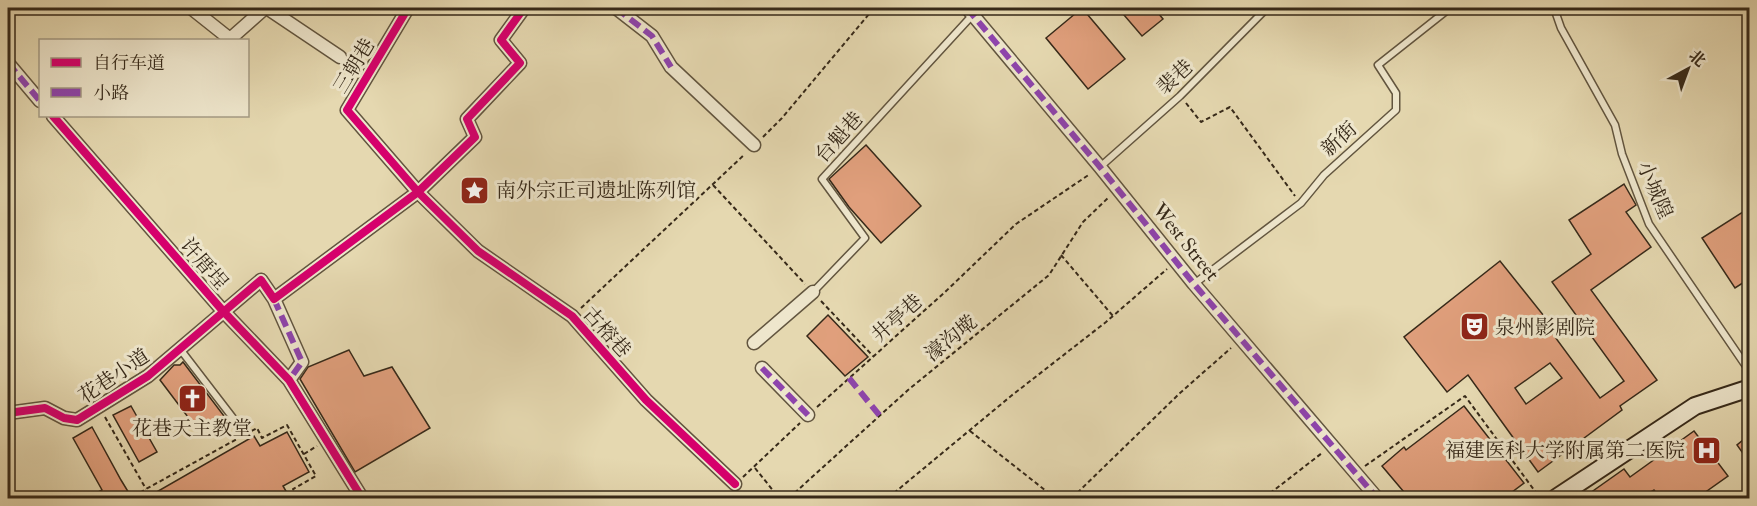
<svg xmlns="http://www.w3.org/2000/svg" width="1757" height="506" viewBox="0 0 1757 506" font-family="'IM FELL Double Pica','Noto Serif SC',serif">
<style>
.building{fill:#e09f7c;stroke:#362919;stroke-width:1.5;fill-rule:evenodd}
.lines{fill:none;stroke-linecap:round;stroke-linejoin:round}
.lane-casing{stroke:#62553f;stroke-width:9}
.street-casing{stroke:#62553f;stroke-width:15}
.secondary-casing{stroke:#362919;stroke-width:20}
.path{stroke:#362919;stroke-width:2;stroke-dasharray:4.5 3;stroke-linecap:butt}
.lane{stroke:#eee6cc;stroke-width:6}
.street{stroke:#eee6cc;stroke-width:12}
.secondary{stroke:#eee6cc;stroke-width:16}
.quiet{stroke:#8e44ad;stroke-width:6;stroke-dasharray:12 6;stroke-linecap:butt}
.cycleway-casing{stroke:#eee6cc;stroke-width:11}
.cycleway{stroke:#d6006c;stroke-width:8}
.labels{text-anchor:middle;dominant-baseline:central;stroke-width:6;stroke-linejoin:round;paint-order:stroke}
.street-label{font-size:20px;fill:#362919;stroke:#eee6cc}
.poi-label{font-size:20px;fill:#362919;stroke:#eee6cc;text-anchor:start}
</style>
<rect width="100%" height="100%" fill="#e5d8b0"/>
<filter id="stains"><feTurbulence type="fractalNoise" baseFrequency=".00333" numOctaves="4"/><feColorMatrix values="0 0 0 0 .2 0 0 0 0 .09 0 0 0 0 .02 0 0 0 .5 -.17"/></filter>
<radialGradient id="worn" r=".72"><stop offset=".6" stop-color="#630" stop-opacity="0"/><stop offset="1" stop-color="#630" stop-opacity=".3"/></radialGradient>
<path class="building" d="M1082 8 1125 59 1088 89 1046 38Z
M1118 8H1154L1163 19 1142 36Z
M866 145 921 206 881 243 849 207 829 179Z
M1624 184 1636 205 1626 212 1651 247 1591 290 1657 380 1620 406 1622 410 1538 472 1468 375 1447 392 1404 337 1500 261 1544 316 1541 318 1600 398 1624 381 1552 282 1591 254 1569 220ZM1550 363 1562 378 1526 404 1515 388Z
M1749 208V279L1735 288 1702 238Z
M828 315 868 357 845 376 807 336Z
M349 350 364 376 392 367 430 428 355 472 300 379 308 367Z
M183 362 224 416 200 433 160 380 174 365H180Z
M131 406 157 452 139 462 113 415Z
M1464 406 1524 483 1504 498H1409L1382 466 1404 447 1406 450Z
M92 427 121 480 132 498H87L102 490 73 438Z
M1694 431 1728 476 1697 498H1660L1654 490 1641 498H1583L1624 469 1630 477Z
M287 432 309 472 283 486 290 498H146L254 436 260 446Z
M1749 435V462L1737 445Z"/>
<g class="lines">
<defs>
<path id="lane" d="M1554 8 1561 28 1615 125 1622 154 1649 224 1750 372
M1100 167 1180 96 1267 8
M1194 284 1301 203 1324 175 1396 110V93L1378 65 1450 8
M813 292 865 238 822 179 979 8
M180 349 233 418 212 431"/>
<path id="street" d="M191 8 230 39 265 8
M267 8 340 57
M408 8 347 110 418 192 478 251 572 316 646 400 735 484
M616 8 652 36 671 67 754 145
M967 8 1100 167 1194 284 1377 498
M8 63 40 101
M53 116 223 311 289 380 362 498
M274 299 302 362 289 380
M754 343 813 292
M762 368 808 415
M8 413 45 408 64 418 77 420 148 376 261 280 274 299 418 192 475 137 467 119 520 63 501 40 524 8"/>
<path id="secondary" d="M1556 498 1695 406 1750 388"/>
</defs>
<use href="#lane" class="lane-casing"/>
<use href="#street" class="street-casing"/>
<use href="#secondary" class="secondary-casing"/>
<path class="path" d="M1186 103 1201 122 1230 107 1295 196
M763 137 782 118 874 8
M713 185 805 284
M1061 255 1113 316
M821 301 873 356
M581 308 745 154
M817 407 944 293 1016 224 1090 174
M105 417 146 489
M970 431 1055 498
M304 454 317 446
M1365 466 1465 396 1540 498
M755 468 779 498
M743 477 800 423
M141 498 138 494 146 489 257 428 262 438 287 425 316 476 293 489 299 498
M719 498 725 493
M789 498 908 390 1049 275 1083 222 1109 197
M888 498 1011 396 1106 322 1167 269
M1072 498 1180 393 1231 348
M1264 498 1322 453"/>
<use href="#lane" class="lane"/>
<use href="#street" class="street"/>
<use href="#secondary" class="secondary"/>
<path class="quiet" d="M616 8 652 36 671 67
M967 8 1100 167 1194 284 1377 498
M8 63 40 101
M274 299 302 362 289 380
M762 368 808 415
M849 378 880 416"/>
<defs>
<path id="cycleway" d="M408 8 347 110 418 192 478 251 572 316 646 400 735 484
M53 116 223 311 289 380 362 498
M8 413 45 408 64 418 77 420 148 376 261 280 274 299 418 192 475 137 467 119 520 63 501 40 524 8"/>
</defs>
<use href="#cycleway" class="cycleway-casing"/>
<use href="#cycleway" class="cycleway"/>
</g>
<defs>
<symbol id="sight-square" viewBox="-11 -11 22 22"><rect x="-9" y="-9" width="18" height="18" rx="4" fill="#8f2418" stroke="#eee6cc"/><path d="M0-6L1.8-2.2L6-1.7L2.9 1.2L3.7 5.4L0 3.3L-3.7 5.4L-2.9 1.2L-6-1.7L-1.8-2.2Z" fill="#fff"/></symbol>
<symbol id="theatre-square" viewBox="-11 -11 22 22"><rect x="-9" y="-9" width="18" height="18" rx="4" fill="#8f2418" stroke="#eee6cc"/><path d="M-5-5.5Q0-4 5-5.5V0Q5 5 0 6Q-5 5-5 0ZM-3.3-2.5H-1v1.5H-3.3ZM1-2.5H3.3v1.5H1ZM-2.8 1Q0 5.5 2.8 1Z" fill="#fff"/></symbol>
<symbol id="church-square" viewBox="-11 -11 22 22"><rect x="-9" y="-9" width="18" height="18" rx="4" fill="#8f2418" stroke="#eee6cc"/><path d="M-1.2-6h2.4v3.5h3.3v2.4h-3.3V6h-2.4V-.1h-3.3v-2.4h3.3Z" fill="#fff"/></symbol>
<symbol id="hospital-square" viewBox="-11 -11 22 22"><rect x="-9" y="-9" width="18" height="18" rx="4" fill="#8f2418" stroke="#eee6cc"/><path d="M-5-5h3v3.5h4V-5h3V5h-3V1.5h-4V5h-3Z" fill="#fff"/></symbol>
</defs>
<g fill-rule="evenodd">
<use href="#sight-square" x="458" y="174" width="33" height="33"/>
<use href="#theatre-square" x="1458" y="310" width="33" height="33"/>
<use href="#church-square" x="176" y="382" width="33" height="33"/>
<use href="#hospital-square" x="1690" y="434" width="33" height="33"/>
</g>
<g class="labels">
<g class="street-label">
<text transform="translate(354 66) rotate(-59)">三朝巷</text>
<text transform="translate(1175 77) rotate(-43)">裴巷</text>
<text transform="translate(839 137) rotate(-48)">台魁巷</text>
<text transform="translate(1339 139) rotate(-42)">新街</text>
<text transform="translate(1655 190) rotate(67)">小城隍</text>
<text transform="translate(1186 242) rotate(51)">West Street</text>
<text transform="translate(204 264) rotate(49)">许厝埕</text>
<text transform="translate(897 318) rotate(-42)">井亭巷</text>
<text transform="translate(607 332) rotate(48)">古榕巷</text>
<text transform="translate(951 338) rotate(-39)">濠沟墘</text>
<text transform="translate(114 376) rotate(-34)">花巷小道</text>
</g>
<g class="poi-label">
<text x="496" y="190">南外宗正司遗址陈列馆</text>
<text x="1495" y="327">泉州影剧院</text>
<text x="192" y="428" text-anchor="middle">花巷天主教堂</text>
<text x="1685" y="450" text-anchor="end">福建医科大学附属第二医院</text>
</g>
</g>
<rect width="1757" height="506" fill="none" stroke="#e5d8b0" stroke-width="30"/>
<rect x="9" y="9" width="1739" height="488" fill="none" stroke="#362919" stroke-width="3"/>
<rect x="15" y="15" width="1727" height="476" fill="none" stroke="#362919" stroke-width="1.5"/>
<rect x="39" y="39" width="210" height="78" fill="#eee6cc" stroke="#a49a84" stroke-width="1.5"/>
<rect x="51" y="58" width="30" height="9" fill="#d6006c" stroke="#a49a84" stroke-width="1.5"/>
<text x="93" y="69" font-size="18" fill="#362919">自行车道</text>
<rect x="51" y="88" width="30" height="9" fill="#8e44ad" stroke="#a49a84" stroke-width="1.5"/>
<text x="93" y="99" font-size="18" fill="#362919">小路</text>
<g transform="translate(1688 69) rotate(41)" stroke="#eee6cc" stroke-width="4.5" paint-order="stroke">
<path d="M0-4.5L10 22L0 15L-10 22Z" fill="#362919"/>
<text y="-9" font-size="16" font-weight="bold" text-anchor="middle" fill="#362919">北</text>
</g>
<rect width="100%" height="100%" filter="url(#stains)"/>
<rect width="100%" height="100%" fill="url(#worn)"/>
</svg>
